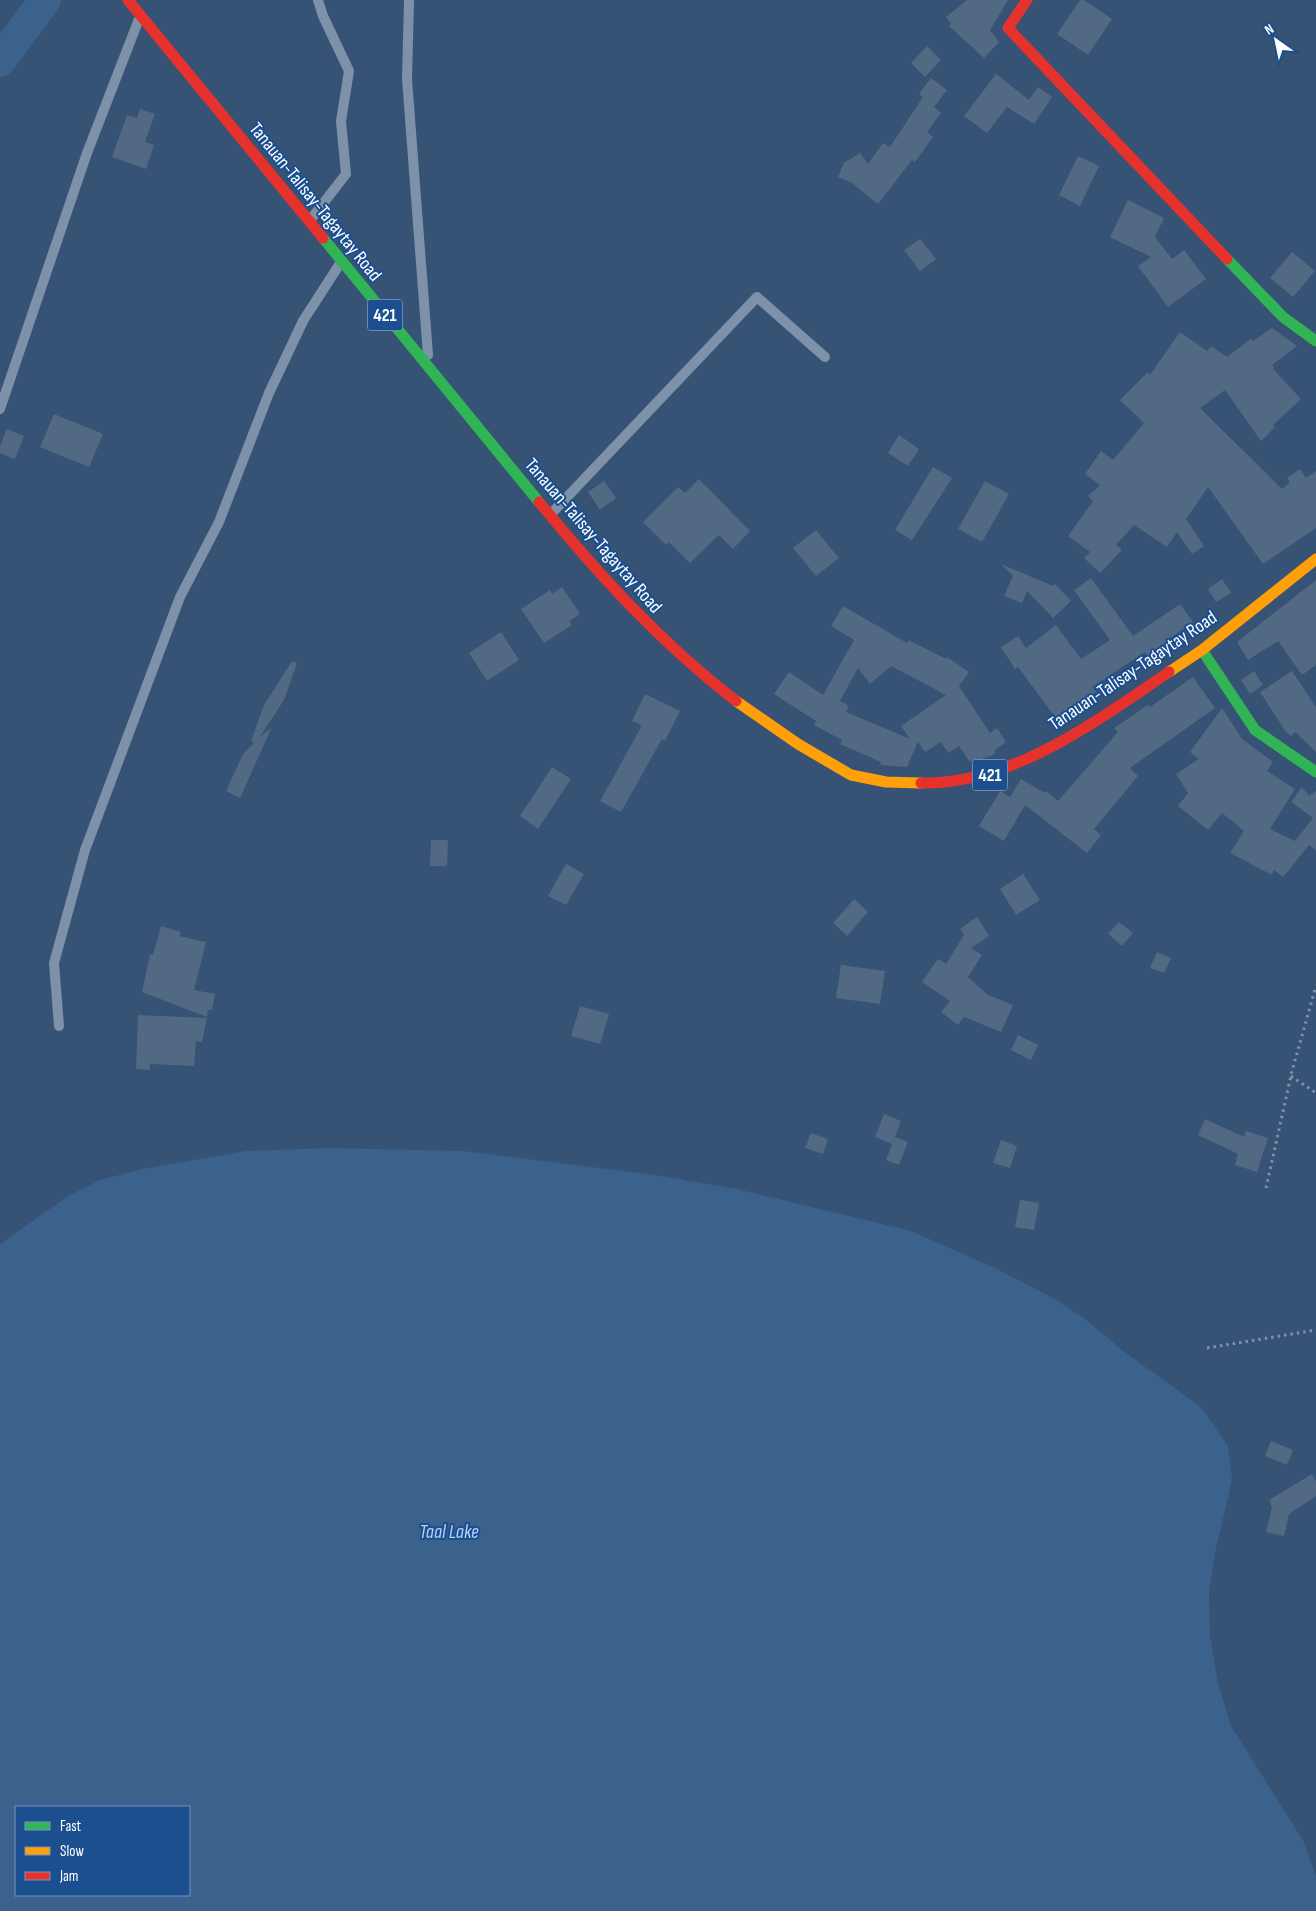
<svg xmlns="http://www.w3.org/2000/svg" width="1316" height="1911" viewBox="0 0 1316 1911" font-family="'Sofia Sans Condensed',sans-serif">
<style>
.water{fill:#3b618d;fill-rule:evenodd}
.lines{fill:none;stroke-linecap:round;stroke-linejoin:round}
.river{stroke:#3b618d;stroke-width:32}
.building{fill:#526984;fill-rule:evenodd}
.path{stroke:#7d92a8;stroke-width:3;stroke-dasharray:2.5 4;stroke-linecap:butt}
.lane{stroke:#7d92a8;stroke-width:10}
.fast{stroke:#30b455;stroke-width:11}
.slow{stroke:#ff9f0a;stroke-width:11}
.jam{stroke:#e5322d;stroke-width:11}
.labels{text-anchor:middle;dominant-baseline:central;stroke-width:4;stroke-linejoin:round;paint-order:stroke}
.shield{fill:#1b4f8f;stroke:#bbcadd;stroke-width:1}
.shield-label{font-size:18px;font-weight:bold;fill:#fff}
.street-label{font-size:19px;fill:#fff;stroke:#1b4f8f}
.water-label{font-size:20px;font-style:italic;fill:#b5d3f5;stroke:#1b4f8f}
</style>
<rect width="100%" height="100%" fill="#365274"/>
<path class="water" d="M329 1148 464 1151 655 1175 737 1189 911 1231 995 1268 1053 1298 1085 1319 1126 1353 1201 1407 1228 1446 1232 1480 1215 1553 1209 1592 1210 1635 1218 1683 1231 1726 1304 1842 1316 1876V1911H0V1244L68 1196 100 1180 142 1169 246 1151ZM16 1807H189V1895H16Z"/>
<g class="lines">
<path class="river" d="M0 61 45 0"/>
</g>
<path class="building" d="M967 0H1008L990 30 999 42 984 58 949 26 951 24 946 17Z
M1080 0H1084L1112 19 1088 55 1057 34Z
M927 46 941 60 925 77 911 63Z
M996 74 1029 100 1038 87 1052 97 1034 124 1007 107 987 133 964 116Z
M931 78 947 90 934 107 941 113 927 132 933 137 915 162 912 160 878 204 852 183 838 177 844 163 860 153 868 164 883 143 890 147 923 97 919 94Z
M140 109 155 114 145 142 154 145 146 169 112 157 127 115 137 118Z
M1078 156 1099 166 1080 206 1059 195Z
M1128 200 1164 218 1155 237 1172 259 1184 250 1206 279 1168 307 1138 266 1151 257 1110 237Z
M920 239 936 259 920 271 904 250Z
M1292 252 1315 271 1293 297 1270 278Z
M1272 328 1297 346 1272 365 1274 367 1273 369 1301 399 1273 425 1275 427 1261 441 1225 390 1200 408 1282 489 1290 482 1287 478 1300 469 1306 478 1316 471V528L1263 564 1208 487 1186 519 1204 546 1192 554 1177 532 1167 547 1134 525 1116 545 1122 550 1100 573 1084 558 1090 552 1068 536 1093 501 1088 496 1100 485 1085 474 1101 451 1113 460 1144 423 1120 400 1148 372 1150 375 1180 332 1207 351 1211 346 1227 357 1251 339 1253 341Z
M54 414 103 434 89 467 40 447Z
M7 429 24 436 15 459 0 453V446Z
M899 435 919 449 908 466 888 453Z
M933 467 952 478 912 540 895 530Z
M699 479 750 531 733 549 719 535 690 563 669 542 666 545 643 522 678 487 685 493Z
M604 481 616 498 600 510 588 492Z
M985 481 1009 494 982 542 958 529Z
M816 530 839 558 816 576 793 548Z
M1001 564 1053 586 1055 584 1071 601 1053 618 1027 591 1022 603 1004 596 1013 576Z
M1091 578 1133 636 1180 604 1193 622 1166 641 1168 643 1148 657 1145 652 1092 687 1096 692 1058 721 1018 667 1015 669 1001 647 1018 636 1026 648 1056 625 1081 659 1110 640 1074 590Z
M1222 579 1231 593 1216 602 1208 589Z
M1316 580V665L1302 675 1278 641 1248 660 1237 642Z
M562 587 580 614 569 621 572 625 544 643 521 609 550 590 552 594Z
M843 606 907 643 909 640 946 659 947 657 969 672 959 686 990 733 997 728 1006 742 994 751 996 753 991 756 970 762 959 746 948 753 941 742 925 752 918 742 907 767 880 765 881 762 840 744 842 740 814 725 816 721 774 694 789 672 823 695 854 640 831 626ZM891 666 946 695 901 726 910 739 846 712 849 706 840 701 858 668 870 684Z
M501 632 519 660 487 681 469 653Z
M292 661 297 663 284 700 260 737 272 727 240 798 226 791 243 754 254 743 251 741 264 705Z
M1254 671 1263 685 1250 694 1241 680Z
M1292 671 1316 707V752L1295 732 1291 736 1286 732 1260 692Z
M1193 677 1215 708 1130 768 1138 776 1094 829 1101 835 1087 853 1025 805 1004 841 979 826 1000 791 1010 797 1021 779 1045 793 1046 791 1058 801 1118 732 1114 728 1148 705 1150 707Z
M645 694 680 711 665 741 662 739 621 812 600 801 640 729 641 725 632 721Z
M1222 708 1242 739 1273 762 1267 771 1295 789 1270 829 1295 841 1313 818 1291 802 1302 787 1309 796 1316 791V850L1309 845 1283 877 1274 870 1272 875 1230 853 1244 831 1222 813 1208 830 1178 806 1188 793 1176 774 1199 759 1190 752Z
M552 767 571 779 538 829 520 816Z
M431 840H448L447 866H430Z
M566 864 584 874 566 905 548 896Z
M1023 874 1040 900 1016 915 1000 889Z
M854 899 868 912 847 936 833 923Z
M977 917 989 936 971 948 982 955 968 977 988 995 1013 1005 1001 1032 964 1017 958 1025 941 1012 950 1001 922 982 938 959 946 964 964 935 960 929Z
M1119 922 1133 933 1122 946 1108 934Z
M161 926 181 932 179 936 206 942 194 990 215 994 212 1010H208L207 1017 142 992 150 954 153 955Z
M1157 952 1171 958 1164 973 1150 968Z
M841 965 885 971 880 1004 836 998Z
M580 1006 609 1014 600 1044 571 1036Z
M138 1015 207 1018 202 1042 196 1041 194 1066 150 1064V1070L136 1069Z
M1018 1035 1038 1045 1031 1060 1011 1050Z
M884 1114 901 1121 892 1144 875 1137Z
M1205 1119 1244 1137 1246 1131 1268 1138 1257 1172 1235 1165 1238 1154 1198 1135Z
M811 1133 828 1139 823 1154 805 1148Z
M895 1137 908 1142 899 1165 886 1160Z
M1001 1140 1017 1146 1010 1168 993 1163Z
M1020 1200 1039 1203 1034 1230 1015 1227Z
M1271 1441 1293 1450 1287 1465 1265 1456Z
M1312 1474 1316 1481V1496L1289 1514 1284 1536 1266 1532 1272 1507 1269 1500Z"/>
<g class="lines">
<path class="path" d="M1291 1076 1316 1093
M1266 1188 1292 1071 1316 986
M1207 1348 1316 1330"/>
<path class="lane" d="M409 0 407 79 428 355
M311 219 346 174 341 121 349 71 323 16 318 0
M0 409 87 153 139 19
M550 515 757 297 825 357
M59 1026 54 963 85 850 180 597 219 522 269 393 303 321 341 262"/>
<path class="fast" d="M323 238 539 502
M1227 259 1283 317 1316 341
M1202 650 1255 730 1316 772"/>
<path class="slow" d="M1169 672 1202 650 1316 559
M736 701 798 744 851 775 886 782 921 783"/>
<path class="jam" d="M128 0 323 238
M1027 0 1008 28 1227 259
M539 502C599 575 661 643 736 701
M921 783C1012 785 1096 721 1169 672"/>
</g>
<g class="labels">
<g class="shield">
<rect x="367.5" y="299.5" width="35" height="31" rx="4"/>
<rect x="972.5" y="759.5" width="35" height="31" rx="4"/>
</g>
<g class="shield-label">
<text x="385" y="315">421</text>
<text x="990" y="775">421</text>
</g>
<g class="street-label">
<text transform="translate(315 202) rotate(51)">Tanauan-Talisay-Tagaytay Road</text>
<text transform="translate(593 536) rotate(49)">Tanauan-Talisay-Tagaytay Road</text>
<text transform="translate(1133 671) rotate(-34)">Tanauan-Talisay-Tagaytay Road</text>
</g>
<g class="water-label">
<text x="449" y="1532">Taal Lake</text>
</g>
</g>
<rect x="15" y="1806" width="175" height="90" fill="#1b4f8f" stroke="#7695bc"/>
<rect x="25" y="1822" width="25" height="8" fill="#30b455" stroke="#7695bc"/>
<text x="60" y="1831" font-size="15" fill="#ffffff">Fast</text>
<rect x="25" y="1847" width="25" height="8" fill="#ff9f0a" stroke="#7695bc"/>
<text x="60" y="1856" font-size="15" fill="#ffffff">Slow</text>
<rect x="25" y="1872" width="25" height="8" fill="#e5322d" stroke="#7695bc"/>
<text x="60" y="1881" font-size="15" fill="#ffffff">Jam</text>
<g transform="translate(1276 40) rotate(327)" stroke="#1b4f8f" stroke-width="4" paint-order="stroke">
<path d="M0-4L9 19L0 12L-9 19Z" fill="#ffffff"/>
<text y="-8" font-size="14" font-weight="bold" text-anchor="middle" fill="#ffffff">N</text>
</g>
</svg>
